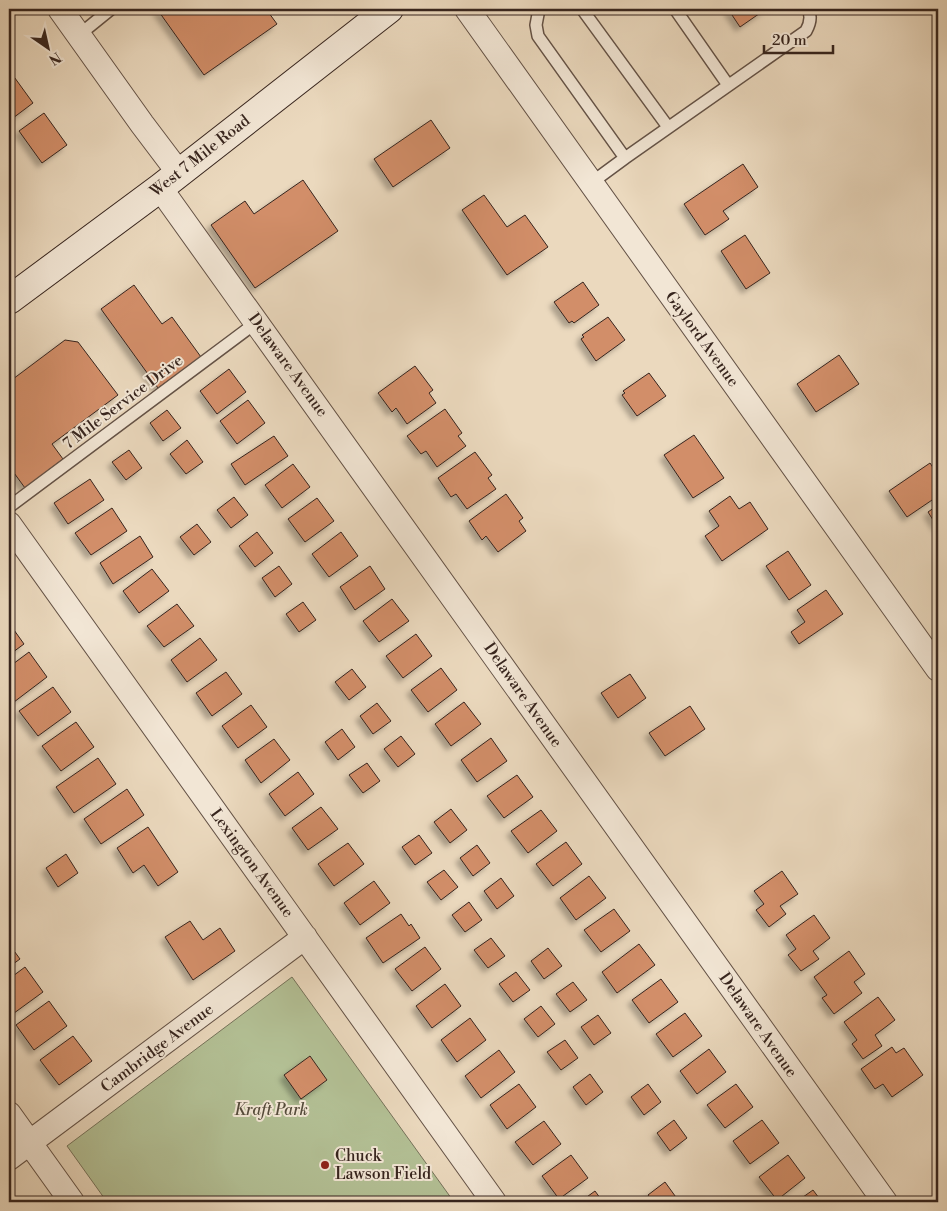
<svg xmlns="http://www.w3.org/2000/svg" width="947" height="1211" viewBox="0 0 947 1211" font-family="'Libre Bodoni',serif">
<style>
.green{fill:#b3c095;stroke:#75725a}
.building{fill:#d28e69;stroke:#37251e;filter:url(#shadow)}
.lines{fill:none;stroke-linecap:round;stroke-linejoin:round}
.lane-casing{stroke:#645246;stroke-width:14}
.street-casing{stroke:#645246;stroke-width:26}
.secondary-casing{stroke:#37251e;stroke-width:30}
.lane{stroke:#f2e6d5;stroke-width:11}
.street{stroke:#f2e6d5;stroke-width:24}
.secondary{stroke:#f2e6d5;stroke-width:28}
.poi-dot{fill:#8f2418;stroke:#f2e6d5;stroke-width:2}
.labels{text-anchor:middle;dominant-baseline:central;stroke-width:4;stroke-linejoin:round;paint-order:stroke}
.street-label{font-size:16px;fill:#37251e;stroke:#f2e6d5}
.park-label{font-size:16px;font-style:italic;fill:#564c3c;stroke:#f2e6d5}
.poi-label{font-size:16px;fill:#37251e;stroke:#f2e6d5;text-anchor:start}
</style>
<defs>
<filter id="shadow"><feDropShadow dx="-4.5" dy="4.5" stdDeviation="2.5" flood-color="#0004"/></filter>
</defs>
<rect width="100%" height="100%" fill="#ebd9be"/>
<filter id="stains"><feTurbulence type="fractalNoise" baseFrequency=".004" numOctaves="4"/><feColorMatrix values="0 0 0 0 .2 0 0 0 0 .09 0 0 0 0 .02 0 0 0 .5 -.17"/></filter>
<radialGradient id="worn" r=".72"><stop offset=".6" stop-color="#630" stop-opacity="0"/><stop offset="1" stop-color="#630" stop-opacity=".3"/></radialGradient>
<path class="green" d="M292 977 454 1202H107L67 1146Z"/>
<path class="building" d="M157 9H266L277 24 204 75Z
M728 9H766L740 27Z
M12 74 33 103 9 121V76Z
M44 113 67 145 42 163 19 131Z
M431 120 450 148 393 187 374 159Z
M743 164 758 187 723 211 729 219 705 235 684 204Z
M303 180 338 231 255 288 211 225 245 201 254 214Z
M484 195 507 227 525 215 548 247 507 275 462 210Z
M745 235 770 273 746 289 721 251Z
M583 282 599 305 574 323 572 321 569 323 554 302Z
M134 285 162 324 172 317 201 357 158 388 101 309Z
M608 317 625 340 596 361 581 339 584 337 582 335Z
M65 340 78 342 118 395 52 444 63 459 25 488 9 466V382Z
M839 355 859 384 816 412 797 384Z
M415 366 433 390 429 393 436 403 407 424 396 408 392 412 378 393Z
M229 369 246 392 217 414 200 391Z
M649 373 666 396 637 416 622 395 625 393 623 391Z
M248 400 265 423 237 444 220 421Z
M445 409 462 433 458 436 466 446 437 467 426 451 421 454 407 436Z
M167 410 181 428 163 441 150 423Z
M694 435 724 478 693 498 664 455Z
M274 436 288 456 245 485 231 464Z
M187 440 203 462 186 474 170 454Z
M129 450 142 468 126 480 112 462Z
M475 452 492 475 488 478 496 489 467 509 456 494 451 497 438 478Z
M930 463 938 475V496L907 517 889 491Z
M293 464 310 487 282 508 265 485Z
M90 479 104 500 68 524 54 503Z
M506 494 523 518 519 521 526 531 498 552 486 536 482 540 469 521Z
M730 496 739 509 750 502 768 529 722 561 705 536 719 526 709 511Z
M234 497 248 515 231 528 217 510Z
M317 498 334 521 305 542 288 519Z
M938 505V528L928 512Z
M112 508 127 531 91 555 75 533Z
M197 524 211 542 194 555 180 537Z
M257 532 273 553 255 567 239 546Z
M341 532 358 556 329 577 312 554Z
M140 536 153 557 113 584 100 563Z
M788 551 811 585 789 600 766 566Z
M279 566 292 584 275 597 262 578Z
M370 566 385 589 355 610 340 587Z
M152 569 169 591 139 613 123 591Z
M826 590 843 614 799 644 791 632 805 622 797 610Z
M392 599 409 621 379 642 363 621Z
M303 602 316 620 299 632 286 614Z
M177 604 194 626 164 647 147 626Z
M9 623 24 644 9 655Z
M416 634 432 656 403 678 386 656Z
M200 638 217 660 187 682 171 660Z
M29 652 47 677 14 702 9 694V667Z
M441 668 457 690 428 712 411 690Z
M352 669 366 687 349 700 335 682Z
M226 672 242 694 212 716 196 693Z
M630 674 646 698 618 718 601 693Z
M53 687 71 712 38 736 19 711Z
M464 702 481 724 451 746 435 724Z
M377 703 391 721 373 734 360 716Z
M251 705 267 727 238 748 222 726Z
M690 706 705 729 665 756 649 733Z
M76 722 94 747 61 771 42 746Z
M342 729 355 747 338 760 325 742Z
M401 736 415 754 398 767 384 749Z
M491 738 507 761 477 782 461 760Z
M274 739 290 760 261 783 245 760Z
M98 758 116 784 74 813 56 787Z
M367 763 380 781 363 793 349 775Z
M298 772 314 794 285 816 269 794Z
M517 775 533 797 504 818 487 796Z
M127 789 144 815 101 844 84 819Z
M321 807 338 829 308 850 292 828Z
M451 809 467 830 450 843 434 822Z
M541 810 557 831 528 853 511 831Z
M148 827 178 872 158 886 144 865 133 873 117 848Z
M419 835 432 853 415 865 402 847Z
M566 842 582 864 553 886 536 864Z
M348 843 364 864 334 886 318 864Z
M477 845 490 863 473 876 460 858Z
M66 854 78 873 58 887 46 868Z
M444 870 458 887 441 900 427 882Z
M782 871 798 894 780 906 786 914 769 927 756 910 764 904 754 891Z
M589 876 606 898 576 920 560 898Z
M501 878 514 896 497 909 484 891Z
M374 881 390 903 360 925 344 903Z
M469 902 482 920 465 932 452 915Z
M614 909 630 931 601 952 584 930Z
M401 914 409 926 411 924 420 938 383 963 366 938Z
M814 915 830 938 813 951 819 959 801 971 788 955 796 949 786 935Z
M190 921 203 940 220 928 235 951 193 980 165 937Z
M491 938 505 956 488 968 474 950Z
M9 944 20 959 9 967Z
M639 944 655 965 617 993 602 972Z
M425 947 441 969 412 991 395 969Z
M548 948 562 966 544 979 531 961Z
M849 951 865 974 854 982 862 993 834 1014 822 998 827 995 814 977Z
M25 967 43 992 10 1016 9 1014V979Z
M516 972 530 990 513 1002 499 984Z
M661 979 678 1002 649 1023 632 1000Z
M573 982 587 1000 570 1012 556 994Z
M445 984 461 1006 432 1028 416 1006Z
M878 997 895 1020 875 1035 882 1046 863 1059 852 1044 857 1040 844 1022Z
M49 1001 67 1026 34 1050 16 1025Z
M541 1006 555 1024 538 1037 524 1019Z
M685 1013 702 1036 673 1057 656 1034Z
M598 1015 611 1033 594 1045 581 1027Z
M470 1018 486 1040 457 1062 441 1040Z
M73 1036 92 1061 59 1085 40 1060Z
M565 1040 578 1058 561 1070 547 1052Z
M892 1047 896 1053 904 1048 923 1075 892 1097 883 1084 875 1089 861 1069Z
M709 1049 726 1072 697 1094 680 1071Z
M499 1050 515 1072 481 1098 465 1076Z
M310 1056 327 1080 301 1099 284 1075Z
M590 1074 603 1092 586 1105 573 1087Z
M519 1084 536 1107 507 1129 490 1105Z
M648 1084 661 1102 644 1115 631 1097Z
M736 1084 753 1107 725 1128 707 1105Z
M674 1120 687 1138 670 1151 657 1133Z
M762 1120 779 1143 750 1164 733 1141Z
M544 1121 561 1144 533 1165 515 1142Z
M571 1155 588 1178 559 1199 542 1176Z
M788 1155 805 1178 777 1200 759 1177Z
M665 1182 678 1200 676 1202H653L648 1195Z
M813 1190 822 1202H796Z
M595 1191 603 1202H580Z"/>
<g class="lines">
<defs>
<path id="lane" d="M539 9 536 25 538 36 625 158
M582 9 668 127
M675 9 728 85
M79 35 111 9
M591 183 625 158 806 31C810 24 812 17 808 9
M9 507 257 322"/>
<path id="street" d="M60 9 142 124 179 173
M467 9 938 669
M160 188 885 1202
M9 524 494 1202
M9 1114 72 1202
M9 1158 305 937"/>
<path id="secondary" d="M9 300 160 188 389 9"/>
</defs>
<use href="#lane" class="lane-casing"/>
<use href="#street" class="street-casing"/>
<use href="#secondary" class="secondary-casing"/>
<use href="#lane" class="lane"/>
<use href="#street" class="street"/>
<use href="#secondary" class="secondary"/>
</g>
<circle class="poi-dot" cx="325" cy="1165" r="5"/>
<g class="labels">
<g class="street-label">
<text transform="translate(200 156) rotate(-38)">West 7 Mile Road</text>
<text transform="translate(702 339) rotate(54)">Gaylord Avenue</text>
<text transform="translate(288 365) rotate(54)">Delaware Avenue</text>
<text transform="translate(123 402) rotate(-37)">7 Mile Service Drive</text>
<text transform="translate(523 695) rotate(55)">Delaware Avenue</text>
<text transform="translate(252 863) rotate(54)">Lexington Avenue</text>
<text transform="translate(758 1025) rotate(55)">Delaware Avenue</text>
<text transform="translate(157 1048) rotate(-37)">Cambridge Avenue</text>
</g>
<g class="park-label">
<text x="271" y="1110">Kraft Park</text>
</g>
<g class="poi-label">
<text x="335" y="1156">Chuck<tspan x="335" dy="18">Lawson Field</tspan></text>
</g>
</g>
<rect width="947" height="1211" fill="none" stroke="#ebd9be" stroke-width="30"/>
<rect x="10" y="10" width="927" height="1191" fill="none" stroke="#37251e" stroke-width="2.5"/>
<rect x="15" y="15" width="917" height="1181" fill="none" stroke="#37251e"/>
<g transform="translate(48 48) rotate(146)" stroke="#f2e6d5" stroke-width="4" paint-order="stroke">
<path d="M0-4L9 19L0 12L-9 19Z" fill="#37251e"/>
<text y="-8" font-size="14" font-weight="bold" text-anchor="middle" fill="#37251e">N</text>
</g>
<path d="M764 45v8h69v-8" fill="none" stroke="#37251e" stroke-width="2.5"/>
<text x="772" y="45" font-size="15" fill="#37251e" stroke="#f2e6d5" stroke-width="4" paint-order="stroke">20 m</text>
<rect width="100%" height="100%" filter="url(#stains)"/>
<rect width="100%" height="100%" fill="url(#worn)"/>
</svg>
